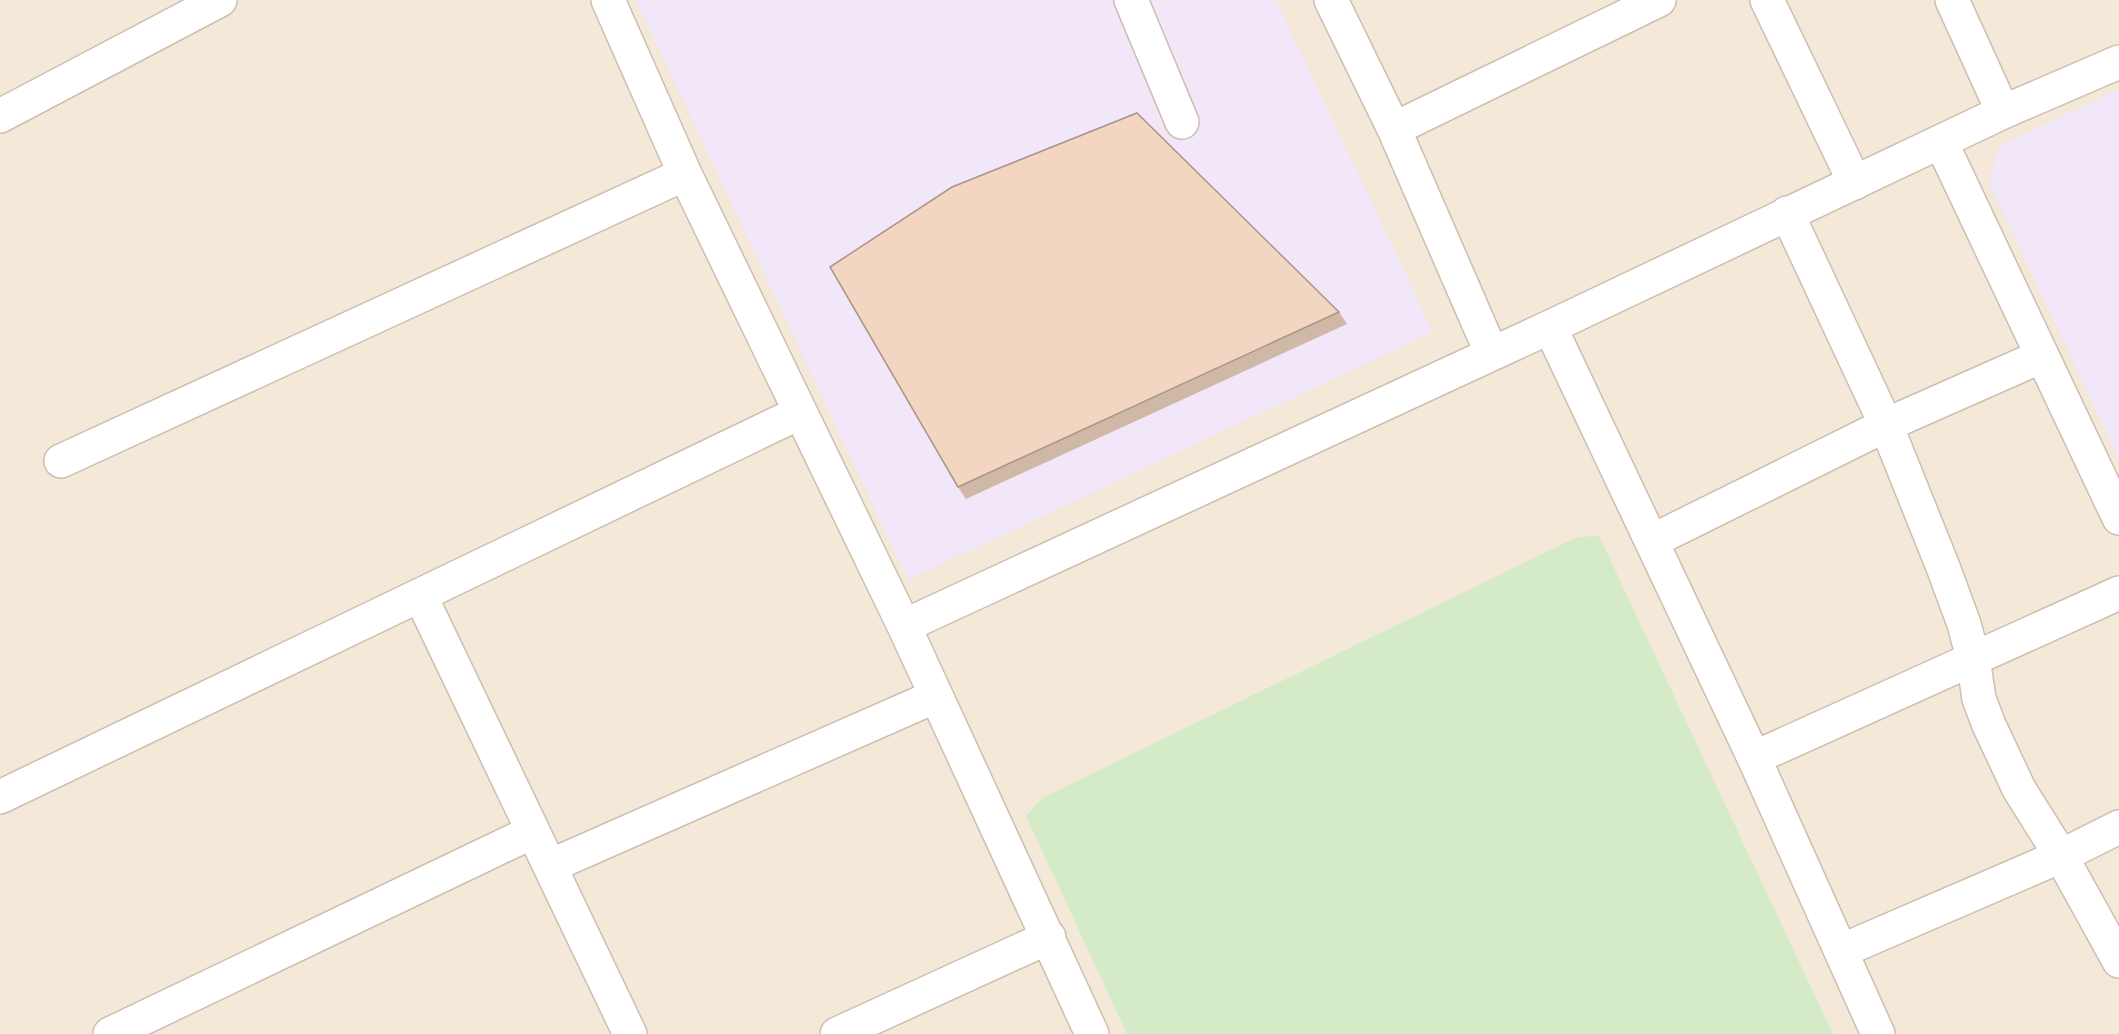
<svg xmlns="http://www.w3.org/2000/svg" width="2119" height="1034" viewBox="0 0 2119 1034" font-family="'DejaVu Sans',sans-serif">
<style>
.residential{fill:#f4e8d8}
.education{fill:#f2e6f9}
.green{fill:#d5ebc7}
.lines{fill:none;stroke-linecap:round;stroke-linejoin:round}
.minor-casing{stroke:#cfbeaf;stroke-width:36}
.minor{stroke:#fff;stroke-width:33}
.wall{fill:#d0b8a6}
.building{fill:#f2d6c1;stroke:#a99687;stroke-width:1.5}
</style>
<rect width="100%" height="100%" fill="#fcf5e9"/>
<path class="residential" d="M0 0H2119V1034H0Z"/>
<path class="education" d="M636 0H1276L1433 332 908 580Z
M2119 89V459L1989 183 1999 146Z"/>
<path class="green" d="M1599 536 1833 1034H1127L1026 816 1042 798 1577 537Z"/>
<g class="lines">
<defs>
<path id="minor" d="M608 0 685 174 904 626 1092 1034
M1131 0 1182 122
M1331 0 1394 129 1491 352
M1767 0 1855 183
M1952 0 2003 112
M0 116 220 0
M1394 129 1659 0
M1941 142 2119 518
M1787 213 1886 425 1943 567 1964 624 1973 658 1979 699 1989 725 2019 789 2061 856 2119 961
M1550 327 1754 758 1878 1034
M61 461 685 174
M1652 541 1886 425 2042 356
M420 595 630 1034
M904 626 1550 327 2003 112 2119 62
M1754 758 2119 593
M0 797 799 413
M550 866 936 696
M1841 951 2061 856 2119 827
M110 1034 532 832
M837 1034 1049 937"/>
</defs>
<use href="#minor" class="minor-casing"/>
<use href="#minor" class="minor"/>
</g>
<path class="wall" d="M1339 312 1347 324 966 499 958 487Z"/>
<path class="building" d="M1137 113 1339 312 958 487 830 267 952 187Z"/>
</svg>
